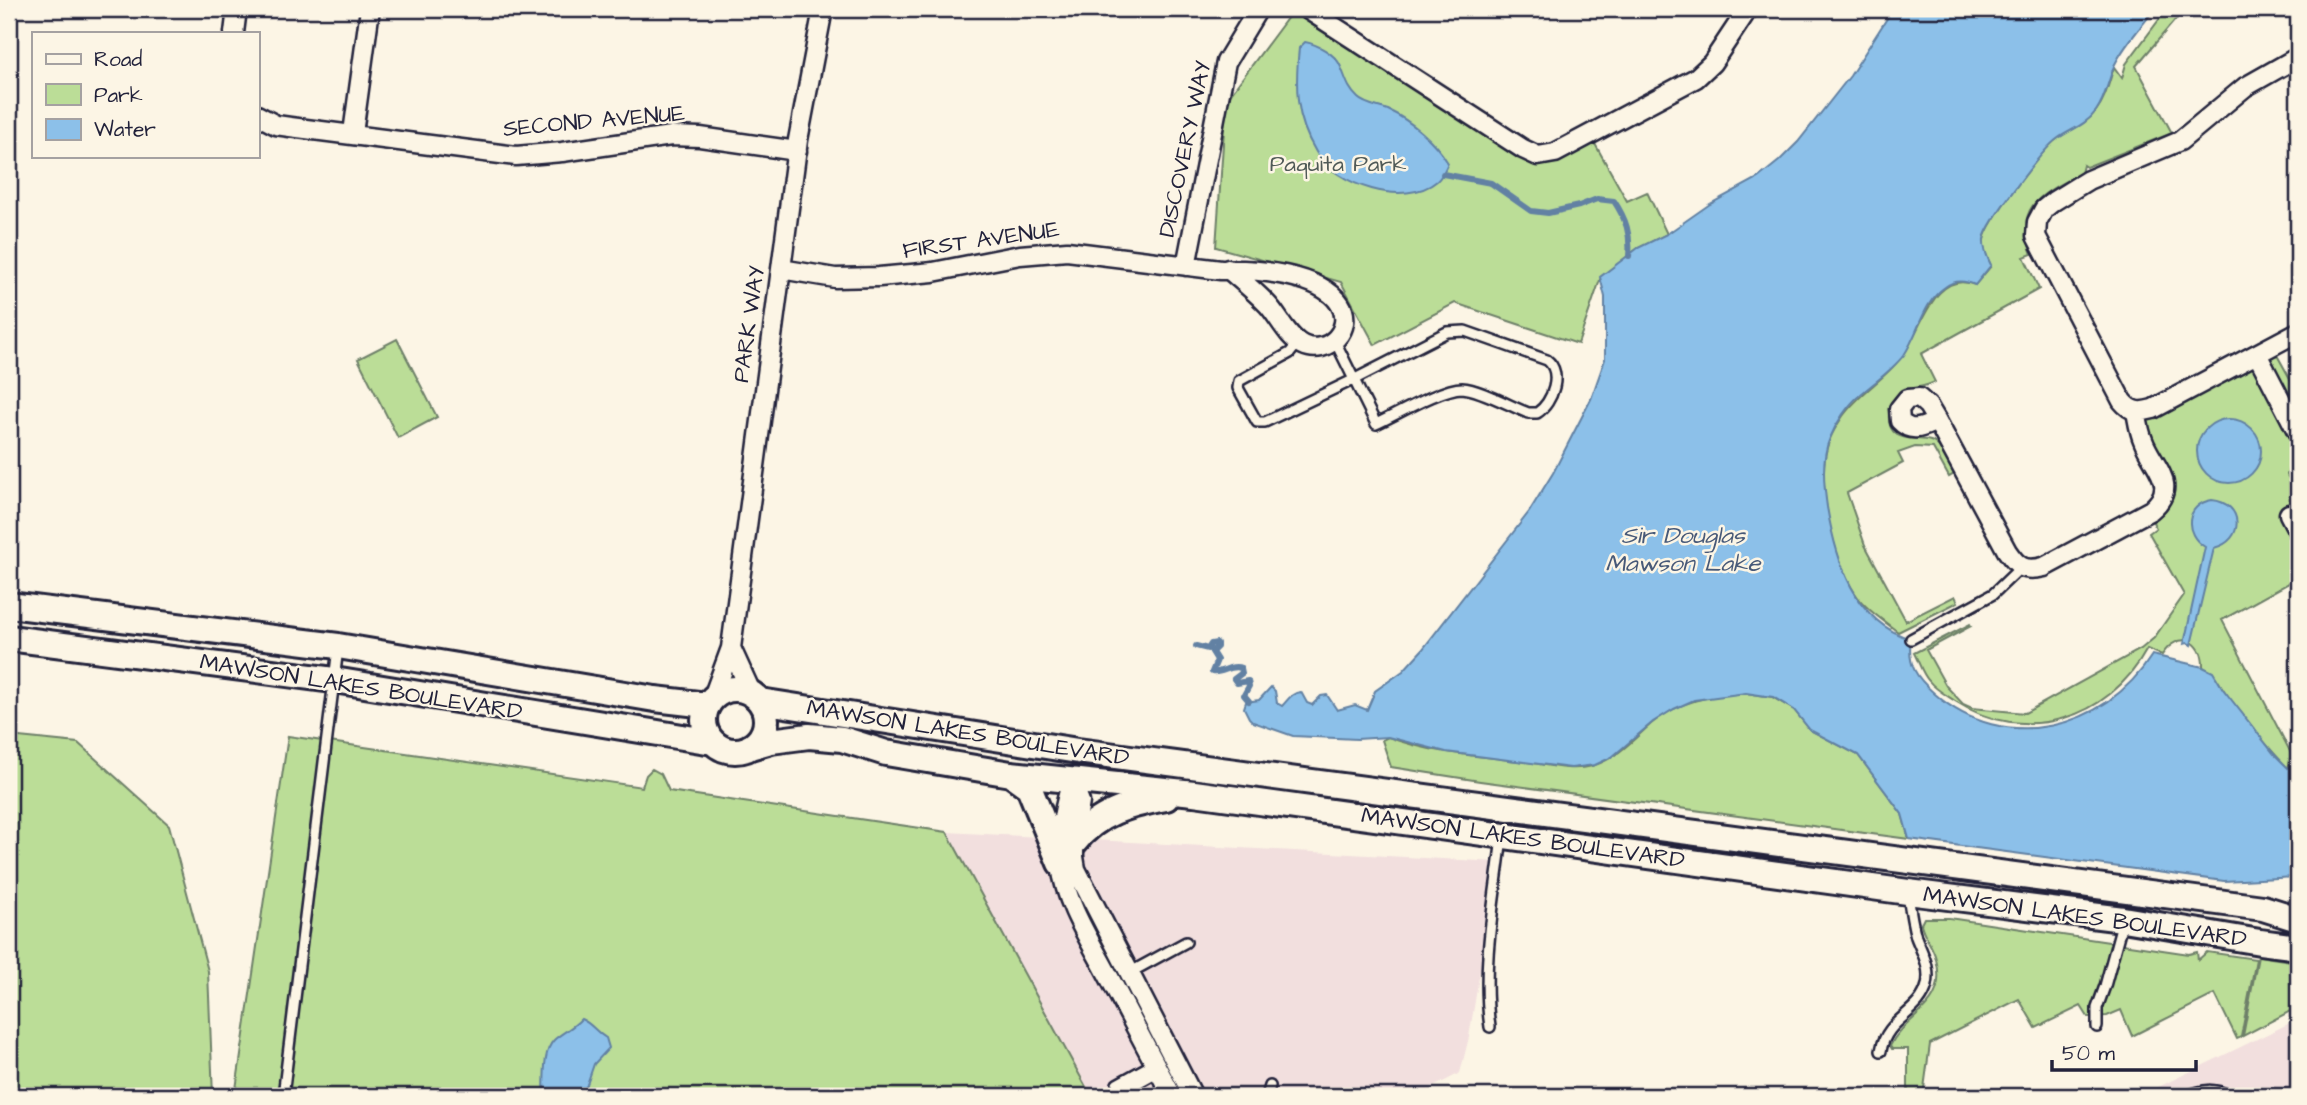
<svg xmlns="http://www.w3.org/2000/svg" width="2307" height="1105" viewBox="0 0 2307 1105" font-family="'Architects Daughter',sans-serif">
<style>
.built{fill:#f2dfde}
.green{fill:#bbdd97;stroke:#6e8069;stroke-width:2}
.water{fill:#8cc0e9;stroke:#6281a3;stroke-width:2}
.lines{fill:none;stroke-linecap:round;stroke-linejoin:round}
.stream{stroke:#6281a3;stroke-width:6}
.lane-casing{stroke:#22223b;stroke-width:14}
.street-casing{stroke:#22223b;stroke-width:23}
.secondary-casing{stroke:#22223b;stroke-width:30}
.lane{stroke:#fcf5e5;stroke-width:9}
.street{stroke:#fcf5e5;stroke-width:18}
.secondary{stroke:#fcf5e5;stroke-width:24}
.labels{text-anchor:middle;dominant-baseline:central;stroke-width:5;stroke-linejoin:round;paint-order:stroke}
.street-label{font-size:23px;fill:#22223b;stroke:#fcf5e5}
.park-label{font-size:23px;fill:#505a57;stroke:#fcf5e5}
.water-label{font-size:24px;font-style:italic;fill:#475978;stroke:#fcf5e5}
</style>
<rect width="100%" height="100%" fill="#fcf5e5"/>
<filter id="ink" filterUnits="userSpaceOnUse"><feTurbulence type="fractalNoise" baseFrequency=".0143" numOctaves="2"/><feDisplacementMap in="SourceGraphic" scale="14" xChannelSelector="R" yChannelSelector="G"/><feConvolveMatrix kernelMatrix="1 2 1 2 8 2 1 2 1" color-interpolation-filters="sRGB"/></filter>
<g filter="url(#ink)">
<path class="built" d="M947 832 1498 862 1469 1037 1460 1073 1416 1096H1091Z
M2298 1019V1096H2140Z"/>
<path class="green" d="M1294 9H1307L1532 154 1590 135 1627 201 1647 192 1667 234 1638 248 1601 277 1578 344 1455 303 1375 345 1341 282 1216 247 1226 100Z
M2167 9H2189L2181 13 2136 66 2172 133 2086 167 2083 165 2081 173C2044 193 2012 205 2032 254L2024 257 2039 289 1921 354 1935 382C1923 388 1910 387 1899 394 1892 399 1890 405 1889 413 1886 447 1919 435 1933 442 1943 447 1949 464 1954 474L1949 477 1933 448 1915 447 1898 453 1903 463 1847 493 1865 545 1906 621 1955 596 1958 602 1898 632C1885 622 1863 607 1855 593 1833 560 1814 476 1830 439 1833 431 1839 422 1843 416 1860 392 1887 378 1903 355 1921 331 1934 268 1975 285L1991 266C1988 258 1982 248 1984 240 1987 222 2042 150 2057 139 2070 129 2085 126 2096 111 2106 98 2109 82 2114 67L2122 78 2126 64Z
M397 339 437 417 398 438 358 359Z
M2272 346 2298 393V451L2294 453 2287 475 2298 496V509L2289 514 2298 531V578L2222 620 2292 755 2288 768C2265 746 2247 720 2228 696 2219 684 2217 674 2203 667 2204 639 2178 630 2162 655L2147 649C2109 720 2024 746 1955 701 1946 695 1935 689 1929 681 1922 674 1919 662 1914 653L1970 624 1971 626 1926 650 1946 686 1963 704 1972 708 2025 713 2141 649 2154 638 2184 595 2149 533 2156 528 2148 512 2163 497 2136 411Z
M1746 693 1772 697 1794 710 1810 730 1858 755 1902 814 1909 839 1480 781 1391 767 1382 740 1388 737C1430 753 1476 756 1520 761 1543 764 1572 773 1595 765 1617 758 1634 739 1651 724 1678 701 1711 695 1746 693Z
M9 736 78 743 169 825 208 971 213 1096H9Z
M288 736 642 787 646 775 652 769 661 774 669 791 947 832 1091 1096H235Z
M1924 918H1949L2189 954 2197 952 2198 960 2207 952 2256 959 2241 1037 2237 1039 2215 994 2132 1036 2121 1010 2107 1016 2088 1017 2081 1006 2036 1028 2019 999 1930 1044 1923 1096H1908V1049H1892L1890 1046C1905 1014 1949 1009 1936 959 1933 946 1924 937 1921 924Z
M2258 956 2298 962V1007L2243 1036Z"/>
<path class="water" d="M1893 9H2155C2141 27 2124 45 2114 66 2108 81 2106 97 2096 111 2085 126 2071 129 2057 139 2043 149 1986 224 1984 239 1983 248 1987 257 1991 265L1975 285C1964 280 1954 280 1945 287 1922 303 1919 333 1904 355 1892 370 1875 382 1860 395 1848 405 1836 423 1830 438 1821 458 1824 486 1827 507 1836 560 1854 622 1911 639 1907 665 1916 677 1935 694 2004 755 2105 730 2152 655L2203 667 2213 672 2223 689 2274 754 2288 768 2298 763V877L2224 881 1909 839 1902 814 1858 755 1810 730 1794 710 1773 697 1746 693 1694 700 1674 709 1653 722 1612 757 1595 765 1571 768 1446 752 1388 737 1357 739 1293 736 1253 722 1249 718 1244 708 1246 702 1259 700 1271 687 1275 691 1277 703 1282 706C1289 699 1291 693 1301 692L1307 703 1312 705 1321 696 1327 695 1337 710 1355 705 1367 710 1375 691 1403 671 1422 650 1529 512 1553 473 1591 399 1605 359V297L1600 277 1638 248 1667 234 1710 204 1758 178 1779 161 1798 142 1850 76Z
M1305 42C1317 44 1335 54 1340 65 1346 78 1347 88 1358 98 1365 105 1378 106 1388 110 1411 121 1435 141 1448 163 1445 169 1442 177 1437 181 1405 208 1335 185 1316 152 1295 117 1295 87 1299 48Z
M2197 451a32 32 0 1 1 64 0a32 32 0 1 1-64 0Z
M2212 500C2244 503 2245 541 2214 548L2191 645 2188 643 2184 644 2205 547C2183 534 2185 504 2212 500Z
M581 1019C591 1023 596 1032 606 1038L609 1048 594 1064 583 1096H544C545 1080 542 1052 554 1040 561 1033 573 1028 581 1019Z"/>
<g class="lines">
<path class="stream" d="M1443 174 1491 183 1531 211 1548 213 1579 206 1597 199 1614 201C1626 219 1631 234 1629 256
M1196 646 1208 649 1211 644 1217 643V647L1212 652 1217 660 1212 672C1222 674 1231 664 1241 668L1242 673 1234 679 1237 683 1248 681 1249 686 1244 695 1249 701"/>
<defs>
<path id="lane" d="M1298 343 1290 353 1239 381 1238 388 1257 422H1265L1355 379 1447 332 1465 331 1547 360C1563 372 1553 403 1537 413H1528C1510 406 1480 389 1462 388 1442 388 1396 415 1376 424L1335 341
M1911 639 1993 594 2020 568
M1129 973 1186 942
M1490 1027C1481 964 1495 899 1502 837
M2097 1027V1008L2105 986 2123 920
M1881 1051C1886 1018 1920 1014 1927 985 1931 967 1922 953 1916 937 1912 923 1910 909 1908 894
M1117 1084 1155 1063
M1121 1092 1159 1071
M283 1096 338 648
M1267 1096 1270 1086
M2187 1096C2203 1089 2214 1088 2230 1096"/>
<path id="street" d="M1307 9 1523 149 1538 156 1555 153 1696 78 1712 63 1748 9
M234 33 237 9
M2298 57 2245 87 2180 141 2088 180 2054 201 2044 209 2037 222 2036 236 2122 401C2131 412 2139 413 2153 409L2298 332
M257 115 276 125 290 127 516 156 562 152 671 136 700 137 797 151
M353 133 370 9
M1186 266 1226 62 1258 9
M781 269 835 278 879 277 933 272 1020 255 1067 251 1221 270C1253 269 1320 273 1340 304 1355 328 1328 357 1303 345 1288 338 1279 317 1268 305 1256 292 1242 281 1228 269
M2257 354 2298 433
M1937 421 1928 406 1919 398 1907 399 1899 409 1900 421C1912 434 1923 427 1937 421L2007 551C2018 567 2024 572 2044 567L2151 510C2181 485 2152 466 2143 440 2139 431 2138 421 2136 411
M2289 514 2298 531
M731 648 752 694
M713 697 731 648 798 140 823 9
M1072 781 1080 802 1074 839V857L1076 869 1193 1096
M1072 781C1064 807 1057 838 1061 866 1066 904 1089 939 1107 973 1129 1014 1150 1055 1172 1096"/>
<path id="secondary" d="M9 605 338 646 655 699 707 705
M9 638 334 680 713 742
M704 720a31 31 0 1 1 62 0a31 31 0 1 1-62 0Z
M760 701 1078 751 2263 908 2298 919
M750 747 771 741 809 736 842 739 886 753 1011 774 1194 793 1908 892 2123 919 2260 942 2298 947
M1011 774 1029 787 1060 863
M1074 843C1098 812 1129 805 1166 798"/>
</defs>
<use href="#lane" class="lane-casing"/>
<use href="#street" class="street-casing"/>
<use href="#secondary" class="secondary-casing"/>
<use href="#lane" class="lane"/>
<use href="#street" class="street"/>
<use href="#secondary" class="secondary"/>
</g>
</g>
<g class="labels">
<g class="street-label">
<text transform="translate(594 121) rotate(-5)">SECOND AVENUE</text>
<text transform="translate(1185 149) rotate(-78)">DISCOVERY WAY</text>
<text transform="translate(981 240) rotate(-8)">FIRST AVENUE</text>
<text transform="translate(749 324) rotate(-82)">PARK WAY</text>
<text transform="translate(361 687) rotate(9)">MAWSON LAKES BOULEVARD</text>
<text transform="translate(968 733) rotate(9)">MAWSON LAKES BOULEVARD</text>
<text transform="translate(1523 838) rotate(8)">MAWSON LAKES BOULEVARD</text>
<text transform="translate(2085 917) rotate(8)">MAWSON LAKES BOULEVARD</text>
</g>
<g class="park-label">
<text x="1338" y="164">Paquita Park</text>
</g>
<g class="water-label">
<text x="1683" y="536">Sir Douglas<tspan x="1683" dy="28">Mawson Lake</tspan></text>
</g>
</g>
<rect width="2307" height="1105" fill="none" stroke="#fcf5e5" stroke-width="35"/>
<rect x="18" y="18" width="2272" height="1070" fill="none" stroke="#22223b" stroke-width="2.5" filter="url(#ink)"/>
<rect x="32" y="32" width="228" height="126" fill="#fcf5e5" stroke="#a5a1a1" stroke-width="2"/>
<rect x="46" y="54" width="35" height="10" fill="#fcf5e5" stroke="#a5a1a1" stroke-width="2"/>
<text x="94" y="66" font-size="21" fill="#22223b">Road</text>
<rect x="46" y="84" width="35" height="21" fill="#bbdd97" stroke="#a5a1a1" stroke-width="2"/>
<text x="94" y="102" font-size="21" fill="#22223b">Park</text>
<rect x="46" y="119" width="35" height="21" fill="#8cc0e9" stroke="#a5a1a1" stroke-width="2"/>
<text x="94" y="136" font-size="21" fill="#22223b">Water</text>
<path d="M2052 1060v10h144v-10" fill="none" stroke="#22223b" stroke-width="3.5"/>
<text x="2062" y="1060" font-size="21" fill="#22223b" stroke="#fcf5e5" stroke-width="5" paint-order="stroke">50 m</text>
</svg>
